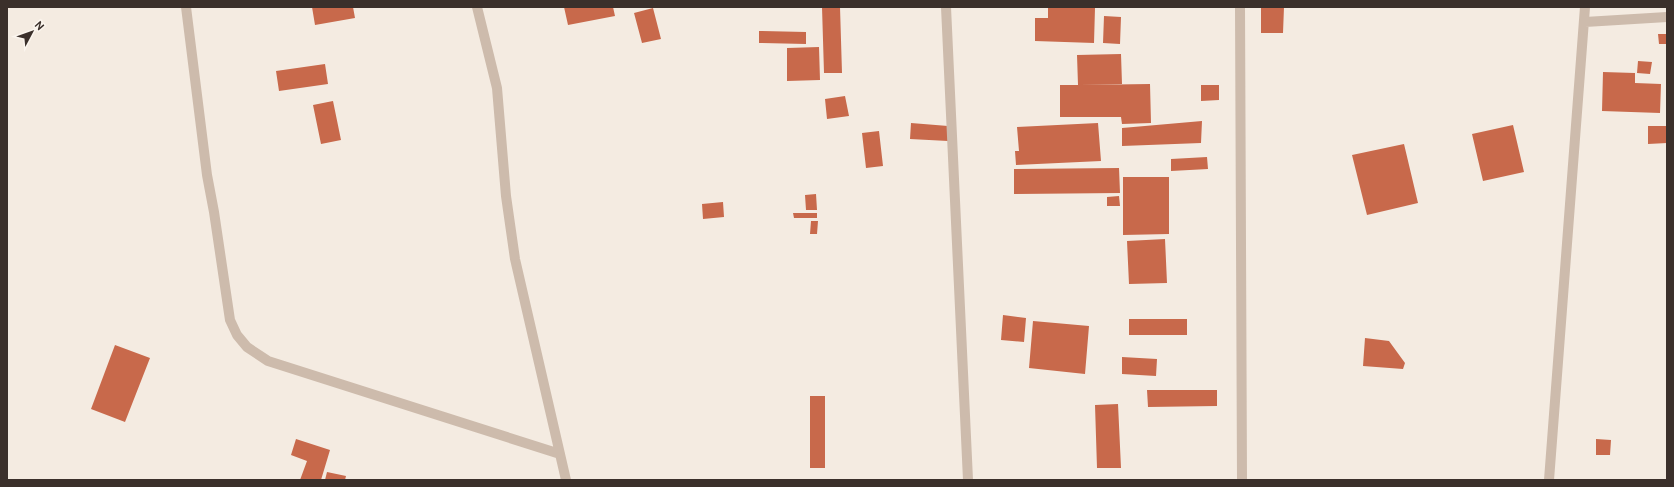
<svg xmlns="http://www.w3.org/2000/svg" width="1674" height="487" viewBox="0 0 1674 487" font-family="Cabin,sans-serif">
<style>
.building{fill:#c8694b}
.lines{fill:none;stroke-linecap:round;stroke-linejoin:round}
.minor{stroke:#cdbbac;stroke-width:10}
</style>
<rect width="100%" height="100%" fill="#f4ebe1"/>
<path class="building" d="M312 7H353L355 18 315 25Z
M564 7H613L615 16 568 25Z
M822 7H840L842 73H824Z
M1048 7 1095 8 1094 43 1035 41V18H1048Z
M1261 7H1284L1283 33H1261Z
M653 8 661 39 642 43 634 13Z
M1104 16 1121 17 1120 44 1103 43Z
M759 31 806 32V44L759 43Z
M1658 34H1667V44H1659Z
M819 47 820 80 787 81V48Z
M1121 54 1122 84 1080 85 1150 84 1151 123 1122 124 1121 117H1060V85H1078L1077 55Z
M1638 61 1652 62 1650 74 1637 73Z
M325 64 328 84 279 91 276 71Z
M1603 72 1635 73V83L1661 84 1660 113 1602 111Z
M1201 85H1219V100L1201 101Z
M845 96 849 116 827 119 825 99Z
M333 101 341 140 321 144 313 105Z
M1202 121 1201 143 1122 146V128Z
M911 123 948 126V141L910 139Z
M1098 123 1101 161 1016 165 1015 151H1019L1017 127Z
M1513 125 1524 172 1483 181 1472 134Z
M1648 126H1667V143L1648 144Z
M879 131 883 166 866 168 862 133Z
M1404 144 1418 203 1367 215 1352 155Z
M1207 157 1208 169 1171 171V159Z
M1119 168 1120 193 1014 194V169Z
M1123 177H1169V234L1123 235Z
M816 194 817 210H806L805 195Z
M1119 196 1120 206H1107V197Z
M723 202 724 217 703 219 702 204Z
M793 213H817V218H794Z
M811 221H818L817 234H810Z
M1165 239 1167 283 1129 284 1127 241Z
M1003 315 1026 318 1024 342 1001 340Z
M1129 319H1187V335H1129Z
M1033 321 1089 326 1085 374 1029 368Z
M1365 338 1389 341 1405 363 1403 369 1363 366Z
M115 345 150 358 125 422 91 409Z
M1122 357 1157 359 1156 376 1122 374Z
M1147 390H1217V406L1148 407Z
M810 396H825V468H810Z
M1118 404 1121 468H1097L1095 405Z
M296 439 330 450 321 480H300L307 461 291 455Z
M1596 439 1611 440 1610 455H1596Z
M327 472 346 476 345 480H325Z"/>
<g class="lines">
<path class="minor" d="M186 7 207 175 214 212 230 320 237 335 247 347 268 361 560 454
M477 7 497 88 506 196 515 259 566 480
M946 7 968 480
M1240 7 1242 480
M1585 22 1667 17
M1549 480 1585 7"/>
</g>
<rect width="1674" height="487" fill="none" stroke="#3b302b" stroke-width="16"/>
<g transform="translate(32 32) rotate(49)" stroke="#fbf5ee" stroke-width="3" paint-order="stroke">
<path d="M0-3L7 15L0 10L-7 15Z" fill="#3b302b"/>
<text y="-6" font-size="11" font-weight="bold" text-anchor="middle" fill="#3b302b">N</text>
</g>
</svg>
